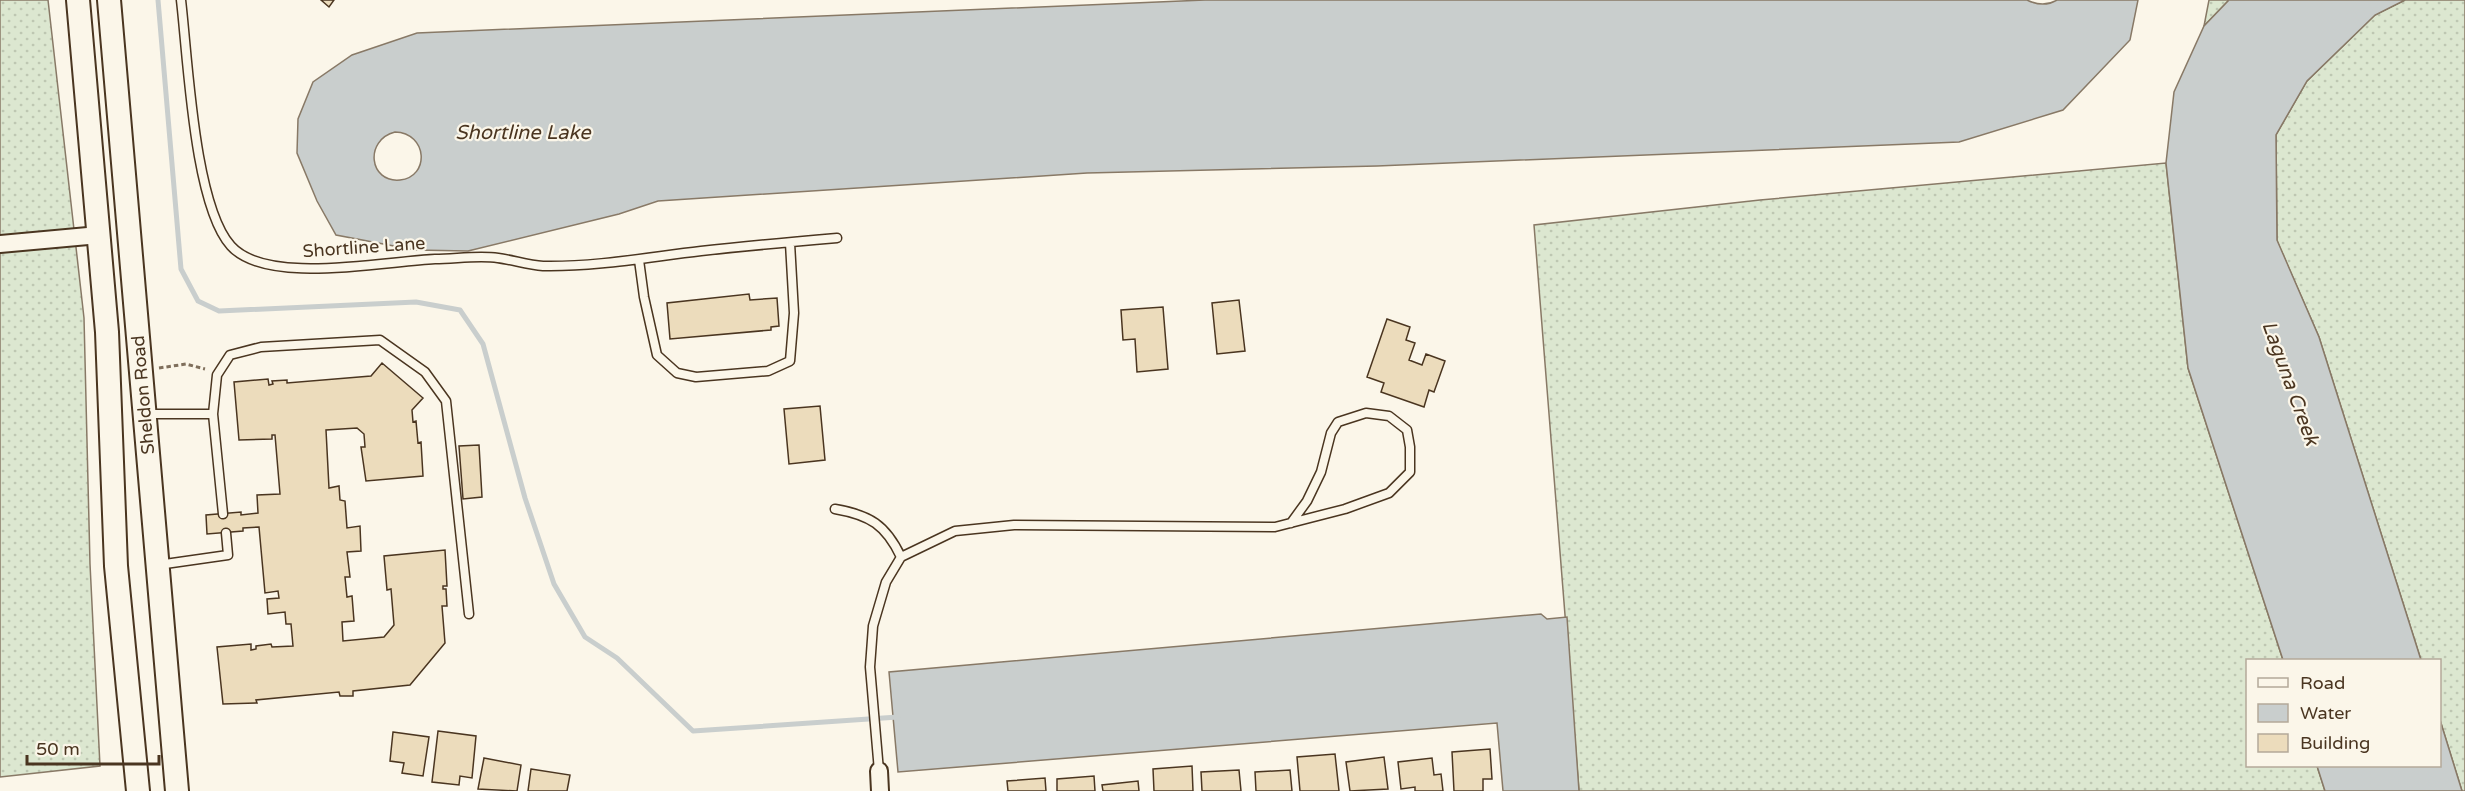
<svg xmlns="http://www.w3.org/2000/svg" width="2465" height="791" viewBox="0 0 2465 791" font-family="'Varela Round',sans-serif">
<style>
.grass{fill:url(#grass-dots);stroke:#887966;stroke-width:1.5}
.water{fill:#c9cecd;stroke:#887966;stroke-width:1.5;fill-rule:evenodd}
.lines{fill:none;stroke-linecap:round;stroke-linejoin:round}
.stream{stroke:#c9cecd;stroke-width:5}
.building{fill:#ecdcbc;stroke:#4a3520;stroke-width:1.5}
.service-casing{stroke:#4a3520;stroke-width:11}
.minor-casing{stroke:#4a3520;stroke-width:20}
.secondary-casing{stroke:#4a3520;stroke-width:26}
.path{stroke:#7f6f5c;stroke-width:3;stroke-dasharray:4.5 3;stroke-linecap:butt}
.service{stroke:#fbf6e9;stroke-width:8}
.minor{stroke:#fbf6e9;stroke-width:16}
.secondary{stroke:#fbf6e9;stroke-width:22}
.labels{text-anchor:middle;stroke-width:4.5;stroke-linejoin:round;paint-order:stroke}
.street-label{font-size:18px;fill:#4a3520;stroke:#fbf6e9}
.water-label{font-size:20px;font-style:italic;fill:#4a3520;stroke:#fbf6e9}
</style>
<defs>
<pattern id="grass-dots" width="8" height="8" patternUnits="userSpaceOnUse" patternTransform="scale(1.5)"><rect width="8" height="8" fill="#dce7d0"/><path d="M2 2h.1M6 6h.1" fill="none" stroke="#bec7b2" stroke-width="1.8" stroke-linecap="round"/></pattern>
</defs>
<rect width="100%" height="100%" fill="#fbf6e9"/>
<path class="grass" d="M 0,0 L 48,0 L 84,318 L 90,564 L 100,766 L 0,777 Z
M 2209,0 L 2229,0 L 2204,26 Z
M 2405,0 L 2465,0 L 2465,791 L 2462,791 L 2440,720 L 2440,660 L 2421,660 L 2319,337 L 2277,241 L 2276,135 L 2307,81 L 2375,15 Z
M 2166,163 L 2188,368 L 2283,660 L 2248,660 L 2248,766 L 2317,766 L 2325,791 L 1579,791 L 1534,225 L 1760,200 Z"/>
<path class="water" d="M 1205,0 L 2027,0 C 2037,5 2047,6 2057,0 L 2138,0 L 2130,40 L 2063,110 L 1959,142 L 1377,166 L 1087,173 L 658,201 L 619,214 L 468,251 L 415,250 L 336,235 L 317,201 L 297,153 L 298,119 L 313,82 L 352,55 L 417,33 ZM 395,132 C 428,133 430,177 400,180 C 369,183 364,140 395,132 Z
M 2229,0 L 2405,0 L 2375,15 L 2307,81 L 2276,135 L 2277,240 L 2319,337 L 2421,660 L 2283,660 L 2188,368 L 2166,163 L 2174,92 L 2204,26 Z
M 1541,614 L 1547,619 L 1567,617 L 1579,791 L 1503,791 L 1497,723 L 898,772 L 889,672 Z
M 2440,720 L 2462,791 L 2325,791 L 2317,766 L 2440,766 Z"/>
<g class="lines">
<path class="stream" d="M 158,0 L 181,269 L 198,301 L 219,311 L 416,302 L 460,310 L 483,344 L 525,498 L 554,584 L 585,637 L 617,658 L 693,731 L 898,717"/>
</g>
<path class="building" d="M 321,0 L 334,0 L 329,7 Z
M 749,294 L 750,300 L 777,298 L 779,326 L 771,327 L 771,330 L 670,339 L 667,303 Z
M 1239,300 L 1245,351 L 1217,354 L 1212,303 Z
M 1163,307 L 1168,369 L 1137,372 L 1135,339 L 1123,340 L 1121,310 Z
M 1387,319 L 1410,327 L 1406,340 L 1415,343 L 1409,360 L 1422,365 L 1426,354 L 1445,361 L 1434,392 L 1429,390 L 1424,407 L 1381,392 L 1384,383 L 1367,377 Z
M 382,363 L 423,398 L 412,410 L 413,422 L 416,421 L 418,443 L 421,442 L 423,476 L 366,481 L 361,447 L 365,447 L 364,434 L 357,428 L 326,430 L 329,488 L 339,486 L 340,500 L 345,501 L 347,528 L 360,526 L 361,551 L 347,552 L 350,577 L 345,577 L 347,597 L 352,596 L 354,621 L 342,622 L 343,641 L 384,637 L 394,625 L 391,589 L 387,590 L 384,556 L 445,550 L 447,586 L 443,586 L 443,589 L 446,589 L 447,606 L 442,606 L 445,643 L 410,685 L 353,691 L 353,696 L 340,696 L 339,692 L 256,700 L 257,703 L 223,704 L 217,647 L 251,644 L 251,650 L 256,649 L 256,646 L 271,644 L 272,647 L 293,646 L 291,624 L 286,624 L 285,612 L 268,614 L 267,599 L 279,598 L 278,591 L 265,593 L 259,527 L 243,528 L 243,531 L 207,534 L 206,515 L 241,512 L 241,515 L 258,513 L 257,495 L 280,494 L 275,435 L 272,435 L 272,439 L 239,440 L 234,382 L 268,379 L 269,385 L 273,384 L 272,381 L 287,380 L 287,383 L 371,376 Z
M 820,406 L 825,460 L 789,464 L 784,409 Z
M 479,445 L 482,497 L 463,499 L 459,446 Z
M 438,731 L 476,736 L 472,778 L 460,776 L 459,785 L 432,782 Z
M 393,732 L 429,737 L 423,776 L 402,773 L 404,763 L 390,761 Z
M 1490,749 L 1492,779 L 1483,779 L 1483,791 L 1454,791 L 1452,752 Z
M 1335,754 L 1339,791 L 1300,791 L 1297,757 Z
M 1384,757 L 1388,789 L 1350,791 L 1346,762 Z
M 484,758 L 521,765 L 517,791 L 478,789 Z
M 1432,758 L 1434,775 L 1441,774 L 1443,791 L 1415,791 L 1415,787 L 1401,789 L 1398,762 Z
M 1192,766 L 1193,791 L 1154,791 L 1153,769 Z
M 531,769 L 570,775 L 567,791 L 528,791 Z
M 1239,770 L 1241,791 L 1202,791 L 1201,772 Z
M 1290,770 L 1292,791 L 1256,791 L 1255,772 Z
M 1094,776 L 1095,791 L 1057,791 L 1057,779 Z
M 1045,778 L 1046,791 L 1008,791 L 1007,781 Z
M 1138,781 L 1139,791 L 1103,791 L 1102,785 Z"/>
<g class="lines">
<g class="service-casing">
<path id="service" d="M 181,0 C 188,59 194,205 231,246 C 267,286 385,261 435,259 C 455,259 478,255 498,258 C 513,260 528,265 543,266 C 596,267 649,257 701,251 C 746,246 791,242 837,238
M 639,260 L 644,297 L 657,355 L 677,373 L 696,377 L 768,371 L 790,361 L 794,313 L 790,243
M 145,414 L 213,414
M 835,509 C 870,515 886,525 901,557
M 223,514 L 213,414 L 217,375 L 230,355 L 261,347 L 380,340 L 425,372 L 446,401 L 469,614
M 158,565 L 228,555 L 226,533
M 879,771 L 870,667 L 873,626 L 886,582 L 901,557 L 955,531 L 1014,525 L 1275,527 L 1345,509 L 1389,493 L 1410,472 L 1410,447 L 1407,430 L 1389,416 L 1366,413 L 1338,422 L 1331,433 L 1321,472 L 1307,501 L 1291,523"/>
</g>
<g class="minor-casing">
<path id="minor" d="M 0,244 L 99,235
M 879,771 L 880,791"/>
</g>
<g class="secondary-casing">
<path id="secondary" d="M 78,0 L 107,332 L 116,566 L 138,791
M 109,0 L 177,791"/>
</g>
<path class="path" d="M 159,368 L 186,364 L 205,369"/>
<use href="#service" class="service"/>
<use href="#minor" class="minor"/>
<use href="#secondary" class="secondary"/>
</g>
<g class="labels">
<g class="street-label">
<text transform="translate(364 247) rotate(-4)" y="6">Shortline Lane</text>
<text transform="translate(143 395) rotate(-95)" y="6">Sheldon Road</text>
</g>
<g class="water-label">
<text x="523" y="139">Shortline Lake</text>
<text transform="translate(2291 383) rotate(70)" y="7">Laguna Creek</text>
</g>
</g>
<rect x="2246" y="659" width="195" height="108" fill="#fbf6e9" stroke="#b4a999" stroke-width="1.5"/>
<rect x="2258" y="678" width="30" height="9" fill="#fbf6e9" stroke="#b4a999" stroke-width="1.5"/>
<text x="2300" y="689" font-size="18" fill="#4a3520">Road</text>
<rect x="2258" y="704" width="30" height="18" fill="#c9cecd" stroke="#b4a999" stroke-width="1.5"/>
<text x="2300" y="719" font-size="18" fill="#4a3520">Water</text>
<rect x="2258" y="734" width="30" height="18" fill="#ecdcbc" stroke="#b4a999" stroke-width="1.5"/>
<text x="2300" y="749" font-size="18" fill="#4a3520">Building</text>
<path d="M27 755v9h132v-9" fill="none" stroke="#4a3520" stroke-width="3"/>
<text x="36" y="755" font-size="18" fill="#4a3520" stroke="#fbf6e9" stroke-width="4.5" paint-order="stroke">50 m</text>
</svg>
